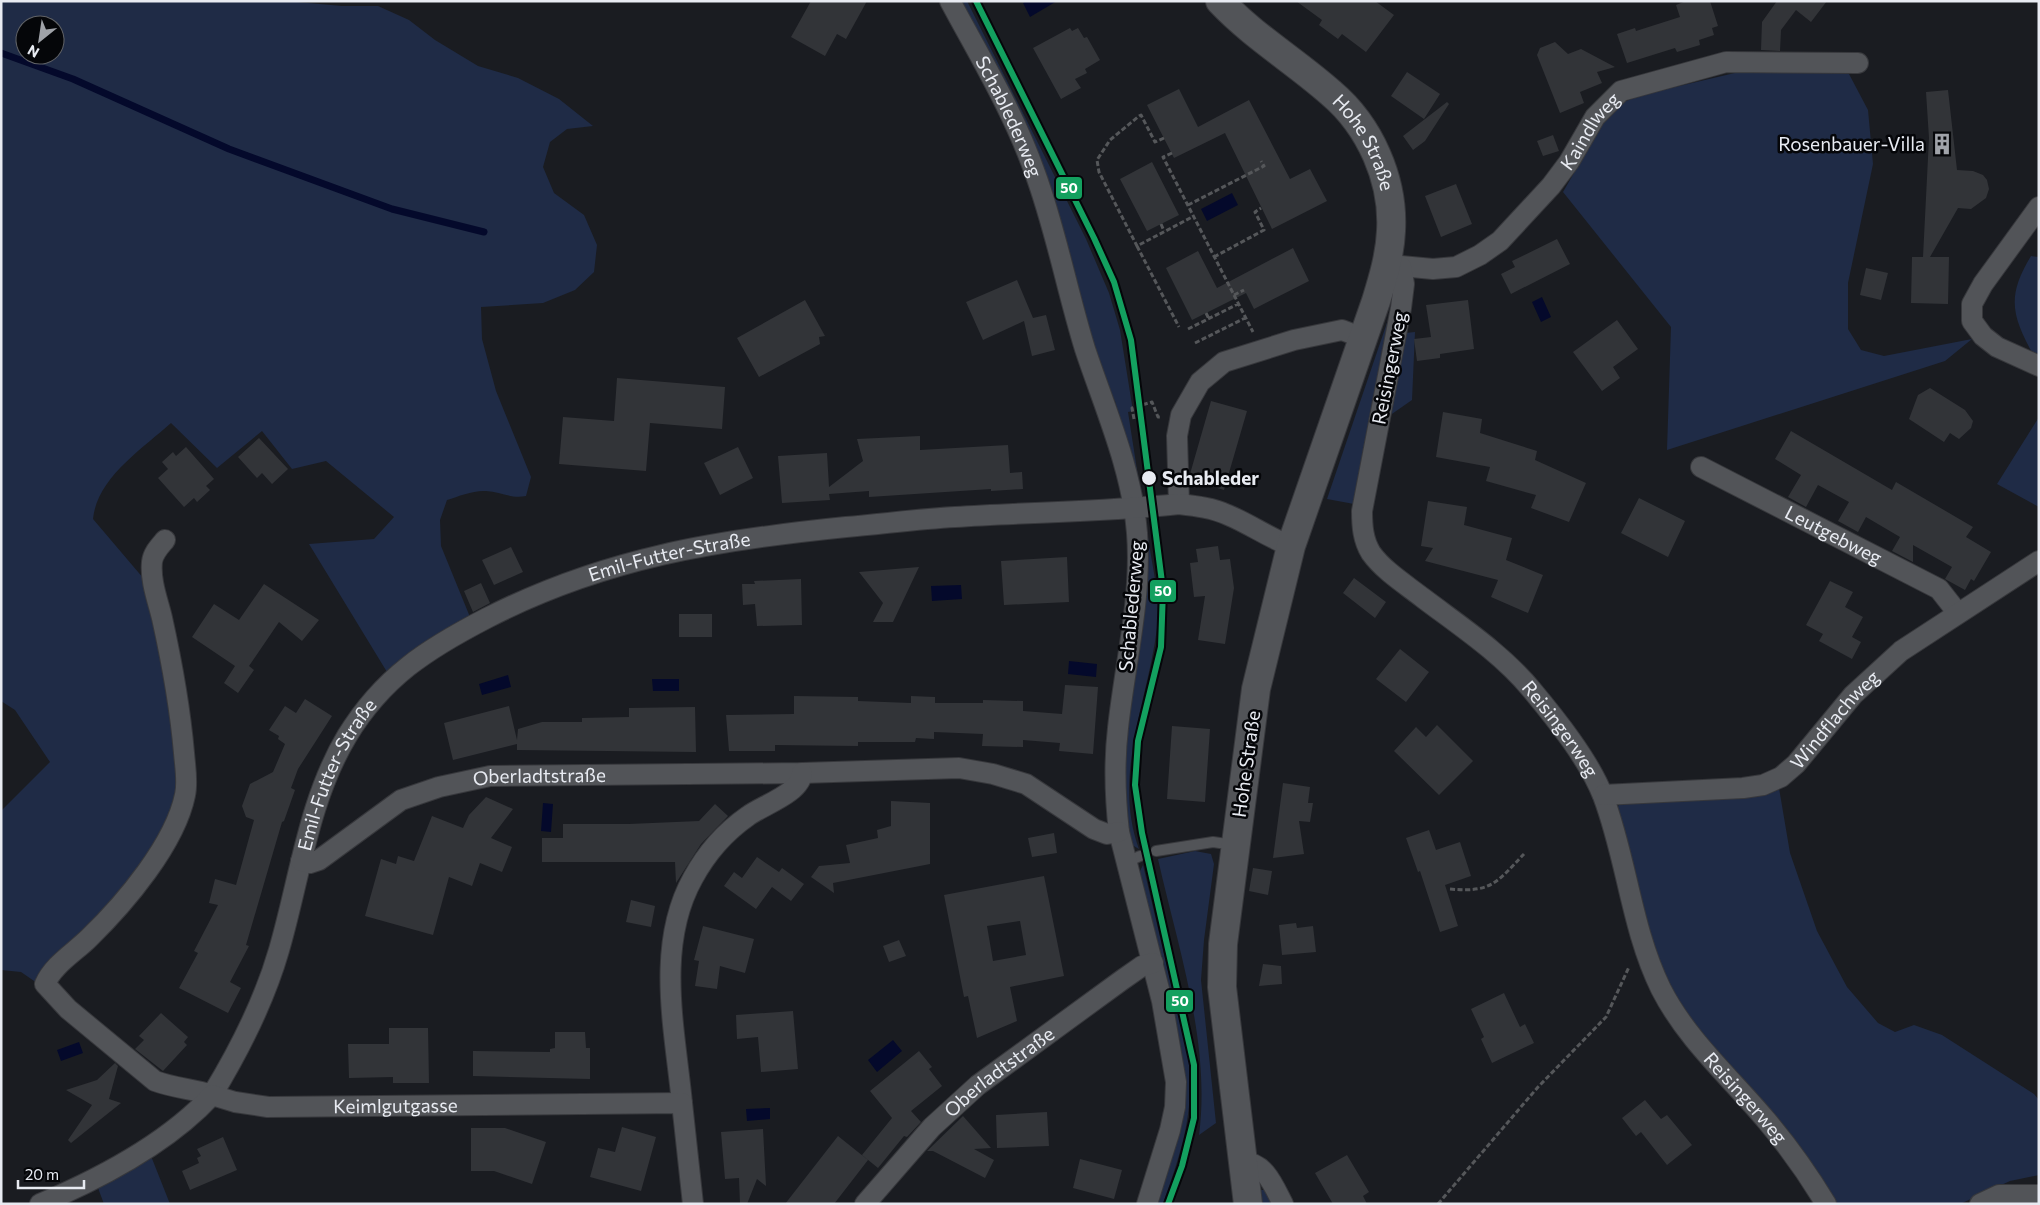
<svg xmlns="http://www.w3.org/2000/svg" width="2040" height="1205" viewBox="0 0 2040 1205" font-family="Commissioner,sans-serif">
<style>
.green{fill:#1f2b46;fill-rule:evenodd}
.water{fill:#04092b}
.lines{fill:none;stroke-linecap:round;stroke-linejoin:round}
.stream{stroke:#04092b;stroke-width:7}
.building{fill:#323438;fill-rule:evenodd}
.service-casing{stroke:#37383c;stroke-width:12}
.minor-casing{stroke:#37383c;stroke-width:22}
.secondary-casing{stroke:#37383c;stroke-width:30}
.path{stroke:#55575a;stroke-width:3;stroke-dasharray:5 2.5;stroke-linecap:butt}
.service{stroke:#525458;stroke-width:10}
.minor{stroke:#525458;stroke-width:20}
.secondary{stroke:#525458;stroke-width:28}
.tram-1-casing{stroke:#050609;stroke-width:10}
.tram-1{stroke:#13a05f;stroke-width:6}
.stop-dot{fill:#e8ebf2;stroke:#050609;stroke-width:2}
.labels{text-anchor:middle;stroke-width:5;stroke-linejoin:round;paint-order:stroke}
.street-label{font-size:19px;fill:#e8ebf2;stroke:#050609}
.poi-label{font-size:19px;fill:#e8ebf2;stroke:#050609;text-anchor:end}
.stop-label{font-size:19px;font-weight:bold;fill:#e8ebf2;stroke:#050609;text-anchor:start}
.line-badge{stroke:#050609;stroke-width:2}
.badge-label{font-size:14px;text-anchor:middle;font-weight:bold;fill:#fff}
</style>
<rect width="100%" height="100%" fill="#1a1c21"/>
<path class="green" d="M 1,1 L 286,1 L 342,6 L 378,6 L 409,20 L 435,40 L 478,66 L 518,78 L 559,99 L 593,126 L 567,129 L 550,142 L 543,167 L 554,193 L 584,215 L 597,245 L 594,272 L 575,290 L 543,303 L 481,307 L 482,339 L 496,391 L 531,477 L 526,496 C 511,499 501,492 486,491 C 474,490 459,496 447,500 L 440,520 L 441,546 L 470,617 L 387,672 L 309,544 L 374,539 L 394,517 L 326,461 L 292,469 L 262,431 L 217,468 L 171,423 C 142,449 97,478 93,519 L 144,579 L 167,671 L 181,785 L 153,855 L 37,983 L 21,972 L 1,970 L 1,811 L 50,762 L 15,710 L 1,701 ZM 25,25 L 55,25 L 55,55 L 25,55 Z
M 957,1 L 967,1 L 1086,239 L 1109,293 L 1120,330 L 1133,411 L 1128,412 L 1140,489 L 1115,401 L 1107,386 L 1069,263 Z
M 1833,69 L 1849,74 L 1868,110 L 1873,164 L 1848,283 L 1848,329 L 1861,350 L 1884,356 L 1972,339 L 1945,361 L 1667,450 L 1671,327 L 1563,192 L 1600,128 L 1611,113 L 1624,102 L 1641,95 L 1739,72 Z
M 2031,256 L 2039,257 L 2039,358 L 2034,356 C 2012,316 2006,297 2031,256 Z
M 1391,311 L 1354,504 L 1327,499 Z
M 1415,332 L 1412,400 L 1389,416 L 1405,333 Z
M 2039,417 L 2039,507 L 1997,484 Z
M 1148,537 C 1152,567 1161,597 1157,628 C 1148,701 1112,775 1139,849 L 1132,845 C 1118,777 1128,719 1137,651 C 1142,613 1145,575 1148,537 Z
M 1779,788 L 1790,853 L 1817,931 L 1847,987 L 1878,1023 L 1895,1032 L 1914,1025 L 1942,1035 L 2034,1094 L 2039,1100 L 2039,1175 L 2010,1181 L 1960,1204 L 1835,1204 L 1703,1042 L 1660,972 L 1616,812 L 1619,804 Z
M 1195,851 L 1211,854 L 1214,864 L 1204,940 L 1201,980 L 1216,1123 L 1199,1135 C 1211,1044 1178,948 1158,859 Z
M 1143,865 L 1189,1060 C 1194,1116 1181,1152 1163,1204 L 1157,1204 L 1173,1020 L 1153,925 L 1139,873 Z
M 151,1156 L 170,1204 L 104,1204 L 98,1188 Z
M 1261,1190 L 1265,1190 L 1275,1204 L 1259,1204 L 1259,1192 Z"/>
<path class="water" d="M 1026,1 L 1057,1 L 1030,17 L 1023,3 Z
M 1232,193 L 1238,205 L 1207,221 L 1201,209 Z
M 1542,297 L 1551,317 L 1541,322 L 1532,302 Z
M 961,585 L 962,599 L 932,601 L 931,586 Z
M 1069,661 L 1097,664 L 1096,677 L 1068,674 Z
M 508,675 L 511,687 L 482,695 L 479,684 Z
M 652,679 L 679,679 L 679,691 L 653,691 Z
M 543,803 L 553,804 L 551,832 L 541,831 Z
M 893,1040 L 902,1051 L 877,1072 L 868,1060 Z
M 79,1042 L 83,1053 L 61,1061 L 57,1050 Z
M 770,1108 L 770,1119 L 747,1121 L 746,1109 Z"/>
<g class="lines">
<path class="stream" d="M 1,53 L 73,79 L 229,149 L 392,209 L 484,232"/>
</g>
<path class="building" d="M 811,1 L 867,1 L 846,39 L 837,34 L 825,56 L 791,37 Z
M 1296,1 L 1375,1 L 1394,15 L 1366,52 L 1342,34 L 1338,39 L 1319,25 L 1322,20 Z
M 1686,1 L 1710,1 L 1718,26 L 1712,28 L 1714,35 L 1699,40 L 1700,45 L 1677,52 L 1675,48 L 1627,63 L 1617,34 L 1635,28 L 1636,31 L 1680,17 L 1676,5 Z
M 1777,1 L 1827,1 L 1811,22 L 1796,10 L 1781,30 L 1780,51 L 1761,50 L 1762,22 Z
M 1070,28 L 1072,31 L 1078,28 L 1084,38 L 1087,37 L 1100,60 L 1085,69 L 1087,73 L 1075,79 L 1081,88 L 1061,99 L 1033,48 Z
M 1555,42 L 1568,54 L 1581,49 L 1615,67 L 1597,72 L 1602,83 L 1580,92 L 1584,103 L 1560,113 L 1537,55 L 1540,48 Z
M 1407,72 L 1440,94 L 1424,119 L 1391,96 Z
M 1179,89 L 1198,127 L 1249,100 L 1290,179 L 1310,169 L 1327,201 L 1272,229 L 1225,133 L 1174,158 L 1147,105 Z
M 1948,90 L 1957,170 L 1973,171 L 1983,175 L 1987,180 L 1989,189 L 1986,198 L 1971,209 L 1958,208 L 1930,257 L 1949,257 L 1948,304 L 1911,303 L 1912,257 L 1923,257 L 1929,138 L 1926,92 Z
M 1447,102 L 1449,104 L 1425,141 L 1413,150 L 1403,136 Z
M 1553,135 L 1559,151 L 1543,156 L 1537,141 Z
M 1152,162 L 1179,215 L 1147,231 L 1120,179 Z
M 1456,184 L 1472,224 L 1441,237 L 1425,196 Z
M 1557,239 L 1570,264 L 1511,294 L 1501,274 L 1515,267 L 1512,261 Z
M 1293,248 L 1309,281 L 1254,309 L 1246,293 L 1192,320 L 1166,268 L 1198,251 L 1217,288 Z
M 1866,268 L 1888,273 L 1881,300 L 1860,295 Z
M 1017,280 L 1033,318 L 1046,315 L 1055,350 L 1032,356 L 1024,321 L 983,340 L 966,302 Z
M 805,300 L 825,336 L 819,337 L 820,344 L 759,377 L 737,338 Z
M 1468,300 L 1474,349 L 1440,354 L 1440,358 L 1417,361 L 1414,339 L 1431,337 L 1426,305 Z
M 1617,320 L 1638,349 L 1613,367 L 1620,378 L 1602,391 L 1573,352 Z
M 617,378 L 725,387 L 722,429 L 650,423 L 646,471 L 559,464 L 563,417 L 614,421 Z
M 1930,388 L 1965,410 L 1973,421 L 1971,428 L 1959,439 L 1950,433 L 1944,442 L 1909,419 L 1918,395 Z
M 1211,401 L 1247,411 L 1224,490 L 1190,480 L 1190,474 Z
M 1443,412 L 1482,419 L 1480,433 L 1537,451 L 1535,460 L 1586,483 L 1569,522 L 1531,508 L 1536,495 L 1486,481 L 1490,467 L 1436,457 Z
M 1791,431 L 1892,490 L 1896,482 L 1973,527 L 1966,537 L 1991,552 L 1974,581 L 1971,579 L 1965,590 L 1945,579 L 1952,567 L 1913,545 L 1913,562 L 1892,551 L 1900,537 L 1866,517 L 1858,532 L 1838,521 L 1849,502 L 1818,485 L 1806,507 L 1788,497 L 1801,475 L 1775,459 Z
M 920,436 L 920,450 L 1008,445 L 1010,473 L 1022,472 L 1023,489 L 991,491 L 991,489 L 869,497 L 869,491 L 829,494 L 830,500 L 782,503 L 778,456 L 827,453 L 829,487 L 863,461 L 857,439 Z
M 259,438 L 288,469 L 272,484 L 262,473 L 257,478 L 238,457 Z
M 186,447 L 214,479 L 206,486 L 210,490 L 197,502 L 194,498 L 184,507 L 158,478 L 168,469 L 162,462 L 173,452 L 176,456 Z
M 738,447 L 753,478 L 720,495 L 704,463 Z
M 1639,498 L 1685,521 L 1668,557 L 1621,533 Z
M 1428,501 L 1467,507 L 1464,525 L 1512,538 L 1506,560 L 1543,575 L 1528,613 L 1491,597 L 1498,580 L 1425,561 L 1433,548 L 1421,546 Z
M 1218,546 L 1220,560 L 1230,559 L 1234,588 L 1225,644 L 1198,640 L 1205,596 L 1194,597 L 1190,563 L 1198,562 L 1196,549 Z
M 511,547 L 523,572 L 494,585 L 482,560 Z
M 1067,557 L 1069,602 L 1004,605 L 1001,561 Z
M 919,567 L 893,622 L 873,622 L 883,603 L 859,572 Z
M 1354,578 L 1386,602 L 1375,618 L 1343,593 Z
M 801,579 L 802,625 L 757,626 L 755,604 L 743,605 L 742,584 L 755,584 L 754,581 Z
M 1830,581 L 1853,592 L 1845,607 L 1863,617 L 1852,637 L 1861,642 L 1852,659 L 1819,641 L 1823,634 L 1806,625 Z
M 481,583 L 490,603 L 473,612 L 464,591 Z
M 264,584 L 319,620 L 302,641 L 279,622 L 249,666 L 254,670 L 238,693 L 224,683 L 235,666 L 192,637 L 214,604 L 239,620 Z
M 679,614 L 712,614 L 712,637 L 679,637 Z
M 1400,649 L 1429,672 L 1406,702 L 1376,679 Z
M 1065,685 L 1098,687 L 1093,754 L 1059,751 L 1060,743 L 1023,740 L 1023,747 L 982,746 L 983,734 L 934,732 L 934,739 L 916,738 L 915,742 L 858,742 L 858,746 L 775,745 L 775,751 L 729,751 L 726,715 L 794,714 L 794,696 L 858,697 L 858,701 L 911,703 L 911,696 L 935,697 L 935,703 L 983,703 L 983,700 L 1023,701 L 1023,711 L 1062,714 Z
M 305,699 L 332,716 L 298,769 L 291,788 L 295,790 L 284,821 L 282,822 L 246,945 L 249,946 L 230,982 L 241,988 L 228,1013 L 179,988 L 198,953 L 194,951 L 218,905 L 209,903 L 215,879 L 236,885 L 254,820 L 246,817 L 242,806 L 250,784 L 273,772 L 285,744 L 278,739 L 279,736 L 269,730 L 285,706 L 296,713 Z
M 509,706 L 517,740 L 518,729 L 542,722 L 582,722 L 582,718 L 629,717 L 629,708 L 695,707 L 696,752 L 517,750 L 517,744 L 453,760 L 444,723 Z
M 1437,725 L 1473,761 L 1439,795 L 1394,751 L 1416,727 L 1426,737 Z
M 1172,726 L 1210,729 L 1205,802 L 1167,799 Z
M 1283,783 L 1310,787 L 1308,803 L 1313,803 L 1310,822 L 1299,821 L 1304,854 L 1273,858 Z
M 486,797 L 513,809 L 491,838 L 512,847 L 502,872 L 480,863 L 472,886 L 449,877 L 433,935 L 365,916 L 381,859 L 396,864 L 398,856 L 414,861 L 432,816 L 463,828 L 469,815 Z
M 891,801 L 930,803 L 930,864 L 833,883 L 834,893 L 811,877 L 819,866 L 850,863 L 846,845 L 878,838 L 877,830 L 891,826 Z
M 715,804 L 728,816 L 701,844 L 676,883 L 675,862 L 542,862 L 542,838 L 563,838 L 563,824 L 629,824 L 699,821 Z
M 1429,830 L 1436,850 L 1460,842 L 1471,876 L 1445,885 L 1458,926 L 1440,932 L 1420,871 L 1418,872 L 1406,838 Z
M 1054,833 L 1057,853 L 1032,857 L 1028,838 Z
M 757,857 L 779,872 L 782,868 L 804,884 L 791,901 L 772,887 L 756,909 L 724,886 L 734,872 L 742,878 Z
M 1253,868 L 1272,871 L 1268,895 L 1249,891 Z
M 1044,876 L 1064,976 L 1010,987 L 1017,1021 L 977,1038 L 968,996 L 964,997 L 944,895 ZM 1020,921 L 1026,955 L 993,961 L 987,926 Z
M 631,900 L 655,906 L 651,927 L 626,922 Z
M 1296,923 L 1297,928 L 1313,926 L 1316,952 L 1282,955 L 1279,925 Z
M 703,926 L 754,939 L 745,973 L 720,966 L 717,989 L 695,986 L 699,961 L 694,960 Z
M 899,940 L 906,956 L 889,962 L 883,946 Z
M 1263,964 L 1281,966 L 1282,984 L 1259,986 Z
M 1504,993 L 1520,1027 L 1525,1024 L 1534,1043 L 1492,1063 L 1481,1039 L 1484,1037 L 1471,1009 Z
M 793,1011 L 798,1069 L 761,1072 L 758,1037 L 737,1039 L 736,1015 Z
M 161,1013 L 188,1037 L 184,1042 L 187,1045 L 163,1071 L 135,1049 L 144,1040 L 139,1036 Z
M 389,1028 L 428,1028 L 429,1083 L 393,1083 L 393,1077 L 349,1078 L 348,1044 L 389,1044 Z
M 555,1032 L 585,1032 L 586,1048 L 590,1048 L 590,1079 L 473,1076 L 473,1051 L 550,1052 L 550,1049 L 555,1048 Z
M 919,1051 L 932,1067 L 929,1069 L 942,1086 L 911,1111 L 921,1122 L 907,1137 L 904,1136 L 878,1168 L 862,1155 L 892,1118 L 870,1091 Z
M 115,1063 L 118,1066 L 109,1099 L 121,1103 L 71,1143 L 68,1140 L 92,1105 L 66,1090 L 97,1080 Z
M 1645,1100 L 1661,1119 L 1667,1115 L 1692,1145 L 1667,1165 L 1641,1132 L 1636,1136 L 1622,1118 Z
M 1047,1112 L 1049,1146 L 997,1148 L 996,1115 Z
M 963,1116 L 991,1148 L 974,1149 L 994,1160 L 985,1178 L 933,1151 L 927,1151 Z
M 622,1127 L 656,1137 L 641,1191 L 590,1177 L 598,1148 L 615,1152 Z
M 471,1128 L 505,1128 L 546,1142 L 532,1184 L 494,1171 L 471,1171 Z
M 763,1129 L 766,1186 L 757,1179 L 747,1204 L 740,1204 L 739,1178 L 725,1179 L 721,1132 Z
M 838,1136 L 868,1160 L 834,1204 L 785,1204 Z
M 223,1137 L 237,1170 L 190,1190 L 182,1171 L 199,1163 L 197,1158 L 201,1156 L 197,1149 Z
M 1347,1155 L 1369,1192 L 1363,1196 L 1367,1204 L 1333,1204 L 1315,1173 Z
M 1080,1159 L 1122,1170 L 1114,1199 L 1073,1188 Z"/>
<g class="lines">
<g class="service-casing">
<path id="service" d="M 1156,851 L 1213,842 L 1234,845
M 1127,862 L 1140,856"/>
</g>
<g class="minor-casing">
<g id="minor">
<path id="s1" d="M 950,1 C 980,57 1014,113 1035,173 C 1056,230 1067,291 1085,349 C 1105,409 1132,469 1137,533 C 1142,598 1125,663 1118,728 C 1114,762 1115,797 1119,832 L 1162,1001 L 1176,1082 L 1175,1107 L 1170,1130 L 1147,1204"/>
<path d="M 2039,207 L 1983,284 L 1972,304 L 1972,321 L 1983,336 L 1997,347 L 2039,366"/>
<path id="s2" d="M 1390,265 L 1433,269 L 1456,267 L 1480,255 L 1500,241 L 1551,186 L 1569,162 L 1595,117 L 1621,91 L 1726,62 L 1858,63"/>
<path id="s3" d="M 1401,267 L 1404,284 L 1401,308 L 1362,511 C 1362,526 1363,540 1371,553 C 1384,571 1405,584 1423,598 C 1460,626 1501,653 1531,689 C 1556,719 1589,760 1603,796 C 1627,859 1631,928 1661,989 C 1687,1040 1730,1077 1766,1120 C 1788,1146 1808,1174 1826,1204"/>
<path id="s4" d="M 1701,467 L 1939,589 L 1957,612"/>
<path d="M 1179,504 L 1177,436 L 1181,415 L 1200,382 L 1224,362 L 1294,340 L 1342,330 L 1363,338"/>
<path id="s5" d="M 165,540 C 159,547 153,553 152,562 C 150,581 158,601 162,618 C 172,663 180,707 184,753 C 185,766 188,782 185,795 C 175,844 125,903 89,938 C 75,952 53,965 45,984 L 68,1009 L 155,1081 C 174,1088 193,1089 212,1095 C 240,1049 264,1002 279,950 C 300,878 308,801 347,736 C 383,677 427,649 487,618 C 604,558 717,540 846,527 C 882,524 918,519 955,517 C 1029,512 1105,512 1179,504 C 1196,506 1213,508 1228,515 C 1250,524 1269,538 1291,546"/>
<path id="s6" d="M 1603,795 L 1743,788 L 1763,785 L 1781,777 L 1796,764 L 1853,695 L 1901,651 L 2039,561"/>
<path id="s7" d="M 301,861 L 310,863 L 319,860 L 401,800 L 439,787 L 490,776 L 802,773 L 959,768 L 993,774 L 1026,784 L 1094,829 L 1107,834 L 1119,832"/>
<path d="M 682,1103 C 675,1030 655,946 693,878 C 706,854 725,832 748,816 C 763,805 801,793 802,773"/>
<path d="M 1243,1162 C 1265,1162 1274,1187 1283,1204"/>
<path id="s8" d="M 40,1204 C 99,1179 169,1142 212,1095 L 235,1102 L 268,1107 L 682,1103 L 693,1204"/>
<path id="s9" d="M 865,1204 L 932,1127 L 978,1085 L 1122,980 L 1142,966 L 1153,963"/>
<path d="M 1980,1204 L 1999,1195 L 2039,1195"/>
</g>
</g>
<g class="secondary-casing">
<g id="secondary">
<path id="s10" d="M 1220,1 C 1254,37 1295,61 1331,93 C 1370,126 1394,180 1391,231 C 1390,255 1383,278 1376,301 L 1291,546 L 1256,689 L 1223,944 L 1222,987 L 1248,1204"/>
</g>
</g>
<path class="path" d="M 1164,138 L 1155,142 L 1141,115 L 1139,116 L 1110,140 L 1097,160 L 1099,172 L 1137,246 L 1194,216
M 1172,153 L 1163,157 L 1253,332
M 1188,205 L 1264,166 L 1261,161
M 1161,224 L 1164,231
M 1137,246 L 1179,327
M 1214,257 L 1264,230 L 1255,212 L 1261,208
M 1234,295 L 1244,290
M 1206,313 L 1209,319
M 1188,329 L 1238,304
M 1195,343 L 1245,318
M 1134,419 L 1132,408 L 1152,402 L 1158,417 L 1160,417
M 1450,889 C 1492,893 1497,882 1524,854
M 1438,1204 L 1538,1087 L 1606,1017 L 1629,967"/>
<use href="#service" class="service"/>
<use href="#minor" class="minor"/>
<use href="#secondary" class="secondary"/>
<g class="tram-1-casing">
<path id="tram-1" d="M 976,1 L 1094,238 L 1114,282 L 1131,340 L 1163,590 L 1161,647 L 1138,741 L 1135,785 L 1142,833 L 1194,1065 L 1194,1118 L 1182,1166 L 1168,1204"/>
</g>
<use href="#tram-1" class="tram-1"/>
</g>
<defs>
<g id="building-bare" transform="scale(1.725)"><path d="M-4-6H4V6H1V3H-1V6H-4ZM-2.5-4.3h1.7v1.8h-1.7ZM.8-4.3h1.7v1.8H.8ZM-2.5-1h1.7V.8h-1.7ZM.8-1h1.7V.8H.8Z" fill="#a0a3a9" stroke="#050609" stroke-width="2.5" paint-order="stroke"/></g>
</defs>
<g fill-rule="evenodd">
<use href="#building-bare" x="1942" y="144"/>
</g>
<circle class="stop-dot" cx="1149" cy="478" r="8"/>
<g class="labels">
<g class="street-label">
<text dy="7" stroke="none"><textPath href="#s1" startOffset="130">Schablederweg</textPath></text>
<text dy="7" stroke="none"><textPath href="#s2" startOffset="260">Kaindlweg</textPath></text>
<text dy="7" stroke="none"><textPath href="#s10" startOffset="205">Hohe Straße</textPath></text>
<text transform="translate(1389 368) rotate(-79)" y="7">Reisingerweg</text>
<text dy="7" stroke="none"><textPath href="#s4" startOffset="149">Leutgebweg</textPath></text>
<text dy="7" stroke="none"><textPath href="#s5" startOffset="1471">Emil-Futter-Straße</textPath></text>
<text transform="translate(1131 606) rotate(-85)" y="7">Schablederweg</text>
<text dy="7" stroke="none"><textPath href="#s6" startOffset="259">Windflachweg</textPath></text>
<text dy="7" stroke="none"><textPath href="#s3" startOffset="552">Reisingerweg</textPath></text>
<text transform="translate(1246 764) rotate(-82)" y="7">Hohe Straße</text>
<text dy="7" stroke="none"><textPath href="#s5" startOffset="1052">Emil-Futter-Straße</textPath></text>
<text dy="7" stroke="none"><textPath href="#s7" startOffset="262">Oberladtstraße</textPath></text>
<text dy="7" stroke="none"><textPath href="#s9" startOffset="189">Oberladtstraße</textPath></text>
<text dy="7" stroke="none"><textPath href="#s3" startOffset="972">Reisingerweg</textPath></text>
<text dy="7" stroke="none"><textPath href="#s8" startOffset="390">Keimlgutgasse</textPath></text>
</g>
<g class="poi-label">
<text x="1925" y="151">Rosenbauer-Villa</text>
</g>
<g class="stop-label">
<text x="1162" y="485">Schableder</text>
</g>
</g>
<g class="line-badge">
<rect x="1055" y="176" width="28" height="24" rx="5" fill="#13a05f"/>
<rect x="1149" y="579" width="28" height="24" rx="5" fill="#13a05f"/>
<rect x="1165" y="989" width="29" height="24" rx="5" fill="#13a05f"/>
</g>
<g class="badge-label">
<text x="1069" y="193">50</text>
<text x="1163" y="596">50</text>
<text x="1180" y="1006">50</text>
</g>
<rect width="2040" height="1205" fill="none" stroke="#e8ebf2" stroke-width="5"/>
<g transform="translate(40 40) rotate(210)"><circle r="24" fill="#050609" stroke="#606266"/>
<path d="M0-4L9 19L0 12L-9 19Z" fill="#a0a3a9"/>
<text y="-8" font-size="14" font-weight="bold" text-anchor="middle" fill="#e8ebf2">N</text>
</g>
<path d="M18 1180v8h66v-8" fill="none" stroke="#e8ebf2" stroke-width="2.5"/>
<text x="25" y="1180" font-size="15" fill="#e8ebf2" stroke="#050609" stroke-width="4" paint-order="stroke">20 m</text>
</svg>
